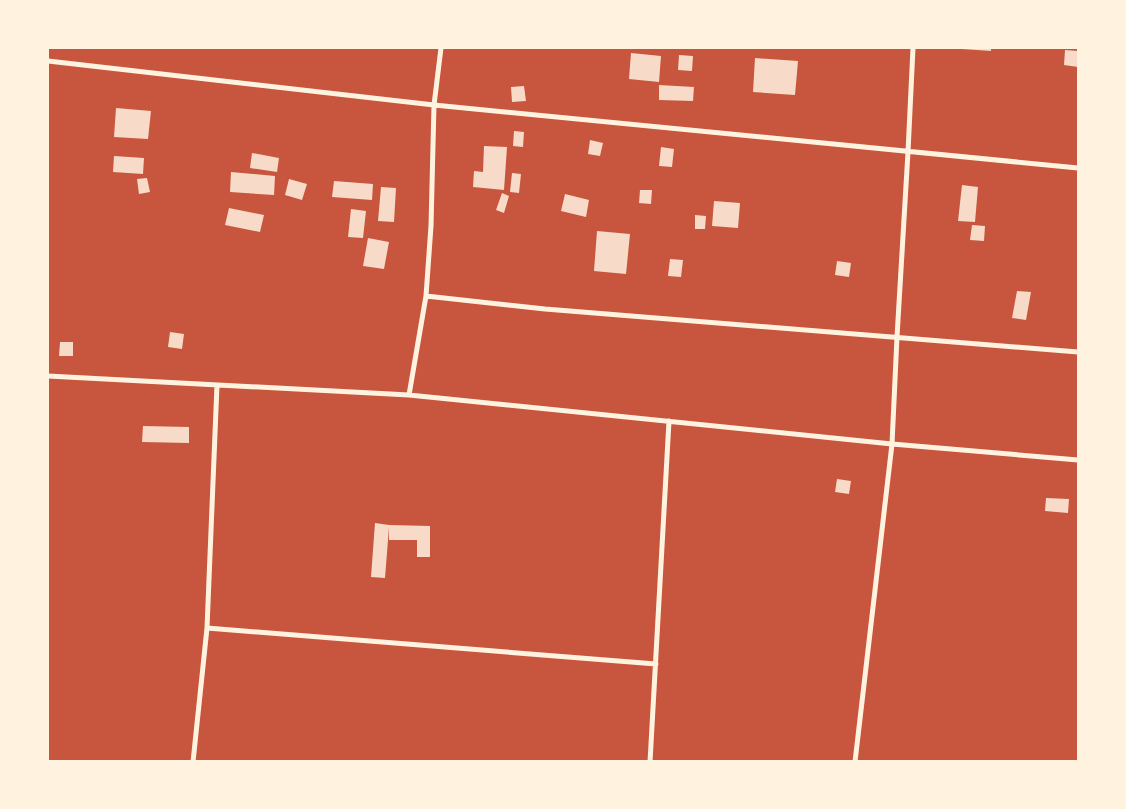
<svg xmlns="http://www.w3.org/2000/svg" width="1126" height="809" viewBox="0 0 1126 809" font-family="Helvetica,sans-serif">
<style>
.building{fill:#f7dbc8}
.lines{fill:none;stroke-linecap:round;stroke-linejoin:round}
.minor{stroke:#fff3e0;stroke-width:5}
</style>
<rect width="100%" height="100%" fill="#c8553d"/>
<path class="building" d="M 962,48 L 991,48 L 991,51 L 962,49 Z
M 1065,50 L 1078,51 L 1078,67 L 1064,65 Z
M 631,53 L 661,56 L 659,82 L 629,79 Z
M 679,55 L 693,56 L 692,71 L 678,70 Z
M 755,58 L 798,61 L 795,95 L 753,92 Z
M 659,85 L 694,87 L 693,101 L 659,100 Z
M 524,86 L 526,101 L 512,102 L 511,87 Z
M 116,108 L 151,111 L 148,139 L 114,137 Z
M 514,131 L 524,132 L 523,147 L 513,146 Z
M 590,140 L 603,143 L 600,156 L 588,154 Z
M 484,146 L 507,147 L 504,190 L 473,187 L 474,171 L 483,172 Z
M 661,147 L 674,149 L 672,167 L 659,166 Z
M 252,153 L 279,158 L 277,172 L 250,168 Z
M 114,156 L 144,158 L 143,174 L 113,172 Z
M 231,172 L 275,176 L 274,195 L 230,192 Z
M 512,173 L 521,174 L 519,193 L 510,192 Z
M 147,178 L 150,192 L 139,194 L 137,179 Z
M 289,179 L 307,184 L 302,200 L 285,195 Z
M 334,181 L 373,184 L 372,200 L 332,197 Z
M 962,185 L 978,187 L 975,222 L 958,221 Z
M 381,187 L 396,188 L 394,222 L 378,221 Z
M 640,190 L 652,190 L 651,204 L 639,203 Z
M 502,193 L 509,196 L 504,213 L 496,210 Z
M 565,194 L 589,200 L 586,217 L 561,211 Z
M 714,201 L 740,203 L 738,228 L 712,226 Z
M 229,208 L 264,215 L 260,232 L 225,225 Z
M 351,209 L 366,211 L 363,238 L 348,237 Z
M 695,215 L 706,216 L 705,229 L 695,229 Z
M 972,225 L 985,226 L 984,241 L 970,240 Z
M 597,231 L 630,234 L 626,274 L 594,271 Z
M 368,238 L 389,242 L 384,269 L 363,266 Z
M 670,259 L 683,260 L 681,277 L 668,276 Z
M 837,261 L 851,263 L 849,277 L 835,275 Z
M 1017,291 L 1031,292 L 1026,320 L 1012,318 Z
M 170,332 L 184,334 L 182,349 L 168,347 Z
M 60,342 L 73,342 L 73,356 L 59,356 Z
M 143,426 L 189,427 L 189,443 L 142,442 Z
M 837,479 L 851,481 L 849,494 L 835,492 Z
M 1046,498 L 1069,499 L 1068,513 L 1045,511 Z
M 375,523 L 389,525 L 430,526 L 430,557 L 417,557 L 417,540 L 389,540 L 389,527 L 385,578 L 371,577 Z"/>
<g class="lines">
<path class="minor" d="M 441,48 L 434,105 L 431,226 L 426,296 L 545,309 L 1078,352
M 48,61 L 434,105 L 1078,168
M 48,376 L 409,395 L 892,444 L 1078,460
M 409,395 L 426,296
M 207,628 L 656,664
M 193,762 L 207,628 L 217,385
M 650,762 L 669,421
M 855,762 L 892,444 L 897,337 L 908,152 L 913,48"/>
</g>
<rect width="1126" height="809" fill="none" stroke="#fff3e0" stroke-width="98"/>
</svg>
